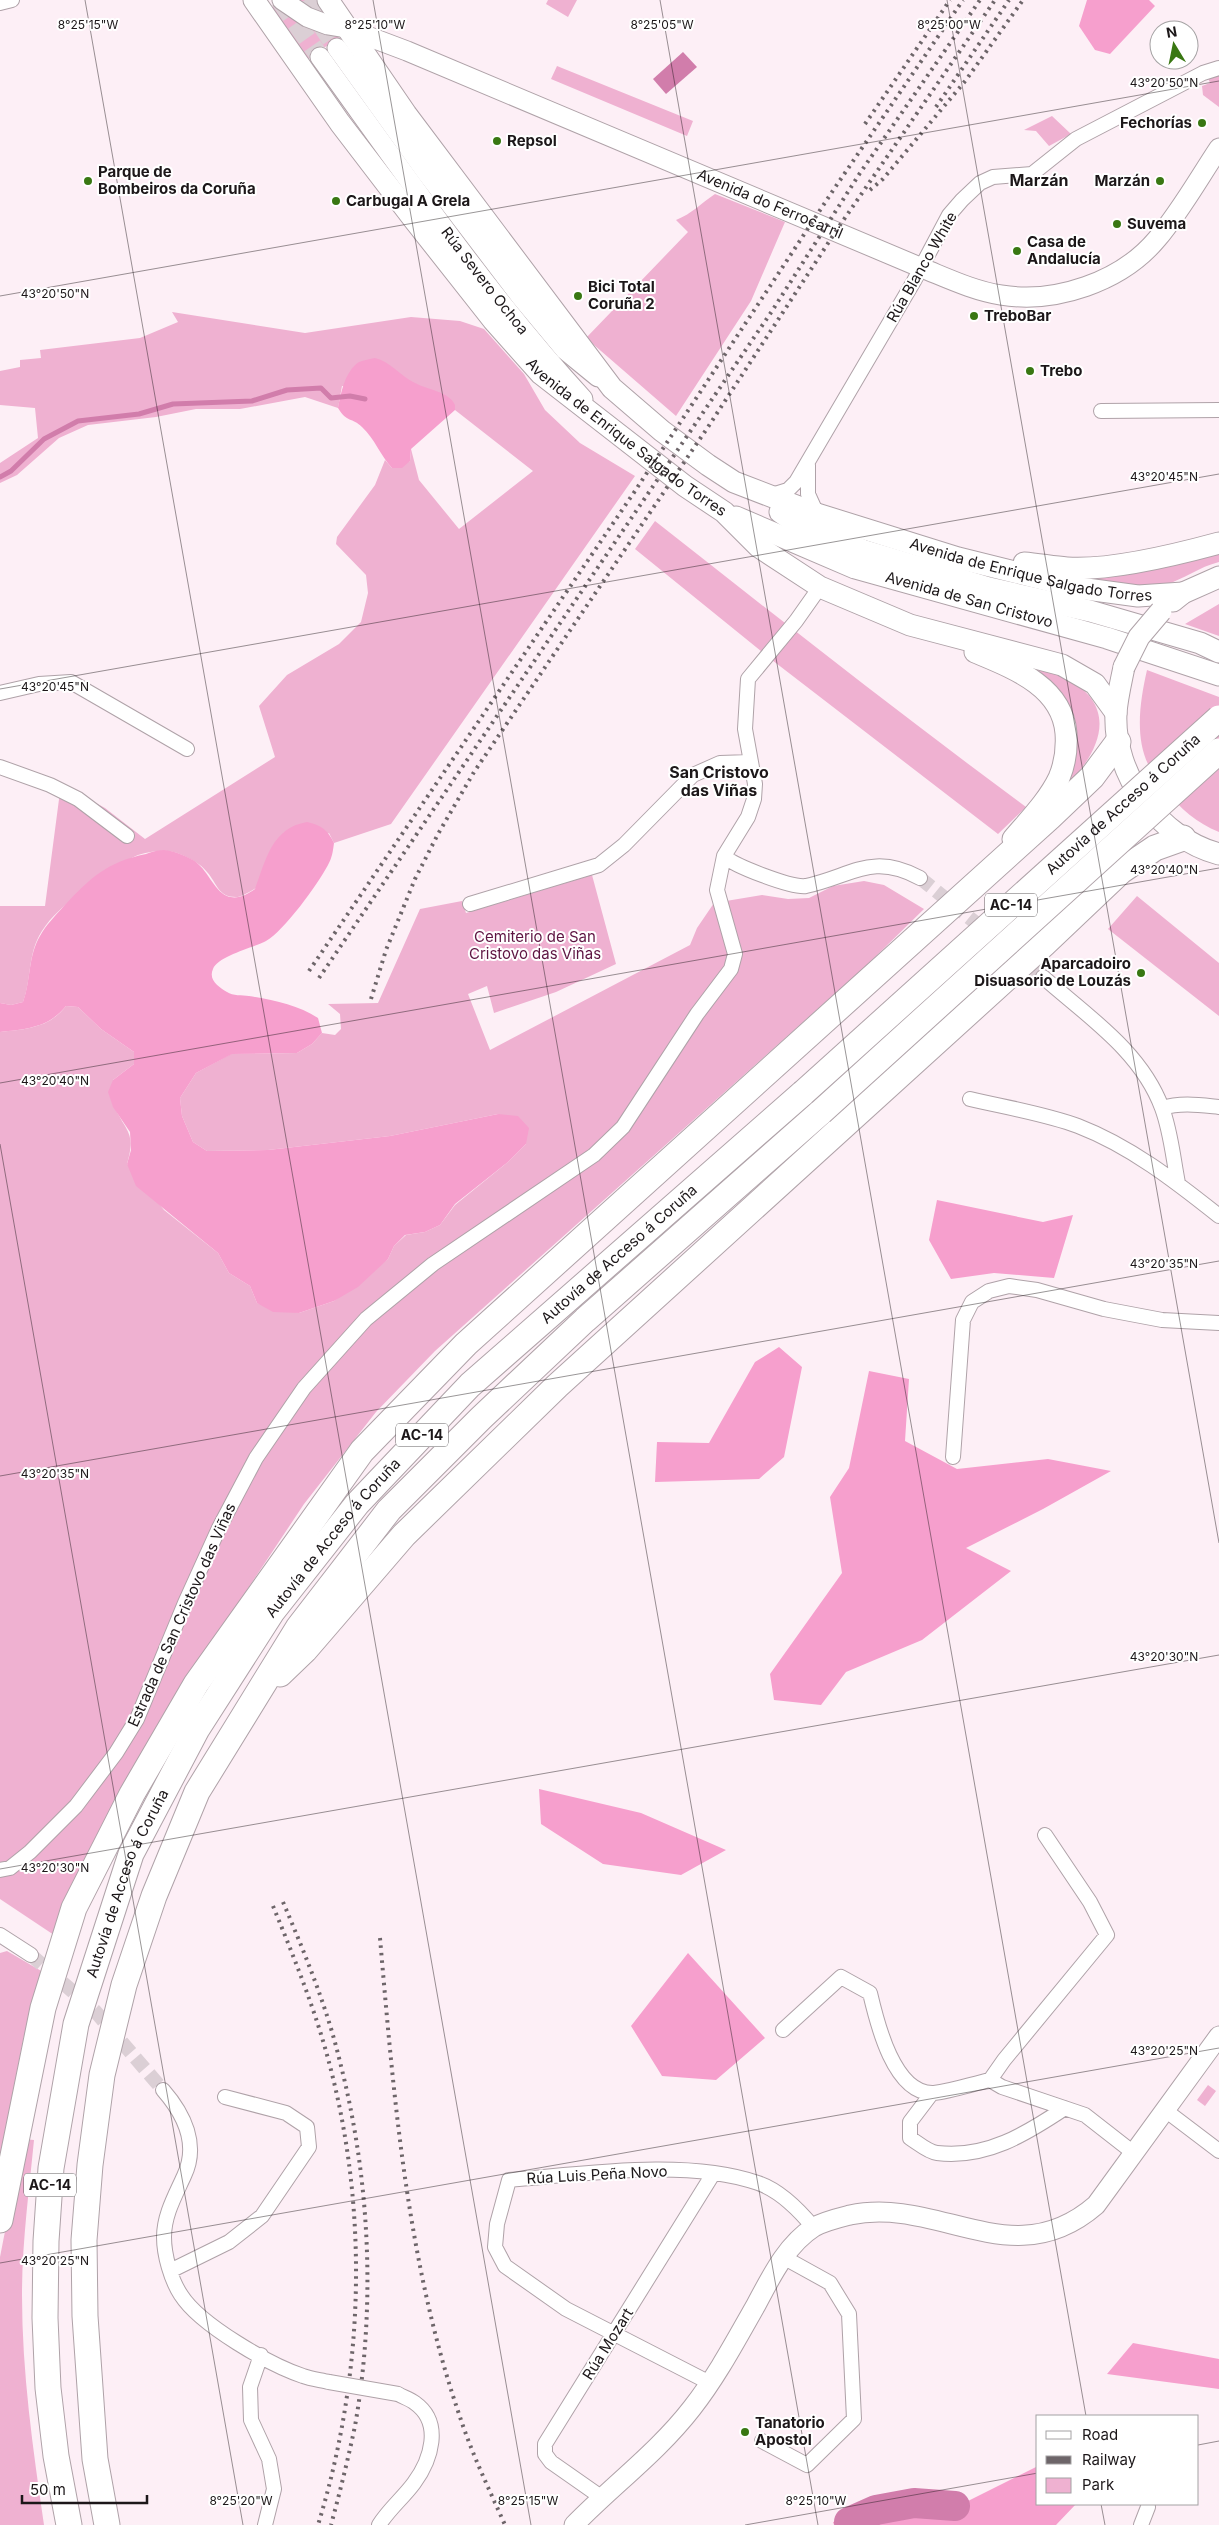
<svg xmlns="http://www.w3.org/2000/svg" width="1219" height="2525" viewBox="0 0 1219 2525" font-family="Inter,sans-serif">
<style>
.green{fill:#efb1d1}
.forest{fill:#f69fcd}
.water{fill:#d17dab}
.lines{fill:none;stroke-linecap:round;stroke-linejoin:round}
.stream{stroke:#d17dab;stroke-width:5}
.river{stroke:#d17dab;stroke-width:30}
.street-tunnel{stroke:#dbcfd5;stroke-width:14;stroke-dasharray:14 7;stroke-linecap:butt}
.secondary-tunnel{stroke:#dbcfd5;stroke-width:19;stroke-dasharray:19 9;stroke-linecap:butt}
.street-casing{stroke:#afa2a8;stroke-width:16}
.secondary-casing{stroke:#afa2a8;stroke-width:21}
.primary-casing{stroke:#afa2a8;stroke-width:23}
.highway-casing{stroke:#afa2a8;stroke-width:27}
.street{stroke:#fff;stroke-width:14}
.secondary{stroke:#fff;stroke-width:19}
.primary{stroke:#fff;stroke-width:21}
.highway{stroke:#fff;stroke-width:25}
.rail{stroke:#6d6569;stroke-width:4;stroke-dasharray:2.5 5;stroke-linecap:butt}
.street-bridge-casing{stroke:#afa2a8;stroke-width:16;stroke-linecap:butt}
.primary-bridge-casing{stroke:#afa2a8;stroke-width:23;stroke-linecap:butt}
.highway-bridge-casing{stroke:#afa2a8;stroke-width:27;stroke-linecap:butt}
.street-bridge{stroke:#fff;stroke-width:14}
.primary-bridge{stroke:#fff;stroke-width:21}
.highway-bridge{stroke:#fff;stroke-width:25}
.ticks{fill:none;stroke:#1c1719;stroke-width:1;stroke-opacity:0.45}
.poi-dot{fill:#397712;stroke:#fff;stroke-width:2}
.labels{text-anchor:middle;stroke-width:4;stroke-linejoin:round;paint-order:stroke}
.shield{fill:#fff;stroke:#605d5e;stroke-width:1}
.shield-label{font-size:14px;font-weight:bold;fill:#1c1719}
.poi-label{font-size:15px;font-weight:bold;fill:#1c1719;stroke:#fff;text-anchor:start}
.street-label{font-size:15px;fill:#1c1719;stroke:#fff}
.park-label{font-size:15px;fill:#5e1442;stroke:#fff}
.neighbourhood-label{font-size:16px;font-weight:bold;fill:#1c1719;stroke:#fff}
.ticks-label{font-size:12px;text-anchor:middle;fill:#1c1719;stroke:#fff;stroke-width:4;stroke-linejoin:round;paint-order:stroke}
</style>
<rect width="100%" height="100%" fill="#fdeff6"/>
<path class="green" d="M 294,0 L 315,0 L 326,15 Z
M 548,0 L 577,0 L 568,17 L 546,4 Z
M 274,5 L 300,22 L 341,36 L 308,59 L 272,8 Z
M 557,66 L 693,121 L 687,136 L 551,79 Z
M 1219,74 L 1219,107 L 1203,95 L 1202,86 L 1210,83 L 1208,78 Z
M 1052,116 L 1071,134 L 1049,146 L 1036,131 L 1024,130 Z
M 715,194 L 785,222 L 751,301 L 676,416 L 586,338 L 688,232 L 676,220 C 693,213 700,204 715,194 Z
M 172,312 L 305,333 L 411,317 L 460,321 L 484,329 L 524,374 L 545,410 L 580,443 L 635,476 L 391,824 L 334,843 L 329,833 C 314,845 251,897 236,897 C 218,897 217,883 207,872 C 201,864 191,859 182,855 C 167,848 153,851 138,855 C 129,858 120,867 113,872 C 86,890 55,907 39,936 C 28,957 31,981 23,1002 L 11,1005 L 0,1003 L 0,906 L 45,906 L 61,784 L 105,808 L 145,839 L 275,757 L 259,706 L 287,675 L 339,644 L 361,622 L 368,593 L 366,575 L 336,544 L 337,537 L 375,485 L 385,460 L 392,468 L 410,461 L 411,449 L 419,480 L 459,529 L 533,471 L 455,410 L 342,386 L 338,408 L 305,397 L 240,409 L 196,409 L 156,417 L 88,425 L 59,438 L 17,475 L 0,483 L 0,463 L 38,438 L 35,408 L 0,405 L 0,371 L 20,367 L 20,360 L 41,358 L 40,350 L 140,338 L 178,322 Z
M 655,521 C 777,617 900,714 1026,807 L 998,834 L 772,660 L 635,549 Z
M 1219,552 L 1219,562 C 1199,567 1184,579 1165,585 C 1143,593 1089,580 1065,577 Z
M 1219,604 L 1219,636 L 1185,624 Z
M 1026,665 C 1037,669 1051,671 1062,676 C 1124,706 1099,756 1060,792 L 1073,759 Z
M 1147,670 L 1219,697 L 1219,832 C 1197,823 1180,809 1166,790 C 1161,783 1154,776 1150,768 C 1134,739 1140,701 1147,670 Z
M 592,875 L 616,964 L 556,992 L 494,1013 L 487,986 L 468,994 L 490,1050 L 690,945 L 697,928 L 714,903 L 762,895 L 788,899 L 809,898 L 833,886 L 864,881 L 884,885 L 924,909 L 868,964 L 435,1351 L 376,1412 L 304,1504 L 229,1617 L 54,1935 L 0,1899 L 0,1032 C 27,1029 49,1028 66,1006 L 78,1007 L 101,1029 L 134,1052 L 134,1064 L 113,1080 C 113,1088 111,1101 115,1108 C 127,1133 136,1133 127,1164 L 164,1210 L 218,1253 L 229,1273 L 250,1286 L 257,1303 L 299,1313 L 334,1301 L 388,1259 L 394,1246 L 406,1235 L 425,1232 L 440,1225 L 455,1205 L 508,1162 L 526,1144 L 498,1114 L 390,1136 L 268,1150 L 207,1151 L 193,1142 L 182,1116 L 180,1098 L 196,1073 L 231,1054 L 297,1053 L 312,1044 L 322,1033 L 335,1035 L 341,1029 L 340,1014 L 328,1004 L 378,1003 L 420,909 L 462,901 L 466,913 Z
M 1137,896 L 1219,963 L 1219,1016 L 1108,929 Z
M 7,1951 L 43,1972 L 24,2036 L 0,2156 L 0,1953 Z
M 1208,2085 L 1216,2091 L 1205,2106 L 1197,2100 Z
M 23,2139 L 34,2140 C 29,2192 22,2243 22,2295 C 22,2373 33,2449 44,2525 L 0,2525 L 0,2257 Z"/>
<path class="forest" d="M 1087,0 L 1149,0 L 1155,6 L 1110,54 L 1095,50 L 1079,26 Z
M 375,358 C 390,361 400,376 415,383 C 426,389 450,392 455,405 L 455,410 L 411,449 L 410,461 L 402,468 L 392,468 C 380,455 375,439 362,427 C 352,417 347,423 338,408 C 341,393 345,371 359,362 C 364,360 370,359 375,358 Z
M 307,822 C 321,825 328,830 334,843 C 333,851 332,858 328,865 C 318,884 284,931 266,941 C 253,948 218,956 213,969 C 208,980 219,987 227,992 C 233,996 242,995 249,996 C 273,1000 298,1005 318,1018 L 322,1033 L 312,1044 L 297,1053 L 232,1054 L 196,1073 L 180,1098 L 182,1116 L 193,1142 L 207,1151 L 268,1150 L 390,1136 L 498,1114 L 518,1116 L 529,1128 L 526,1144 L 508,1162 L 455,1204 L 440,1225 L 425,1232 L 405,1235 L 394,1246 L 388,1259 L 358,1287 L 334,1301 L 299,1313 L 273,1312 L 257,1303 L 250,1286 L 229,1273 L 218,1253 L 136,1186 L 127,1164 L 131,1150 L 130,1132 L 113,1107 L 108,1092 L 113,1080 L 134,1064 L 134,1052 L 101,1029 L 78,1007 L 66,1006 C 48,1028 27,1029 0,1032 L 0,1003 L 11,1005 L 23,1002 C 31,980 28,956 40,936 C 46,925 55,916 64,906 C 90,878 107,862 146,854 C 151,852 158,850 164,850 C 174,851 184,855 193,860 C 208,869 213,890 227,896 C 237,900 246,895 255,889 C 266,859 272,828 307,822 Z
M 937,1200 L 1043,1222 L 1073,1215 L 1054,1278 L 994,1273 L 951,1279 L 929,1240 Z
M 779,1347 L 802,1367 L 784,1457 L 759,1479 L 655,1482 L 657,1442 L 709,1443 L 755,1362 Z
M 869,1371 L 909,1379 L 905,1441 L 957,1469 L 1048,1459 L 1111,1471 L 1043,1509 L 966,1548 L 1011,1571 L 922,1640 L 846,1672 L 821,1705 L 774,1700 L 770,1674 L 842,1573 L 830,1497 L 849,1468 Z
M 539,1789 L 641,1813 L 726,1850 L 681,1875 L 603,1864 L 541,1824 Z
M 688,1953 L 765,2038 L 716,2080 L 662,2076 L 631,2026 Z
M 1133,2343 L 1219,2359 L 1219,2389 L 1107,2374 Z
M 1038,2466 L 1038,2504 L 1076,2504 L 1056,2525 L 834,2525 L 833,2522 L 915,2506 L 952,2509 Z"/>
<path class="water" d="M 683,52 L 697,67 L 666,94 L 653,79 Z"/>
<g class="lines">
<path class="stream" d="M 0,477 L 11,471 L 44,439 L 78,421 L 139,414 L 173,404 L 252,401 L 287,390 L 321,388 L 331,398 L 350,396 L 365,399"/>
<path class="river" d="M 849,2522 L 876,2510 L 914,2503 L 955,2506"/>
<path class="street-tunnel" d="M 920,878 L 1043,977
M 31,1955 L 95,2011 L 163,2090"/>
<path class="secondary-tunnel" d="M 280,0 L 320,57
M 305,0 L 337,48"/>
<g class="street-casing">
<path id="street" d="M 0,3 L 12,0
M 1101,411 L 1219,410
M 808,465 L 808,494 L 817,514
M 772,495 L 788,490 L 796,482 L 914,281 L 949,215 L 962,200 L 980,183 L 993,177 L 1032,174 L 1076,139 L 1203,73 L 1219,68
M 0,693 L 39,684 L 71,682 L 187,749
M 0,767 L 50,785 L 78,799 L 127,836
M 724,856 C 734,866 792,888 806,886 C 852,876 872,852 920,878
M 470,904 L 599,865 L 624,845 L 693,775 L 720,763 L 750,762
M 1043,977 C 1087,1016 1141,1051 1162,1108 C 1171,1132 1173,1158 1178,1183
M 970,1099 C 1004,1107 1046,1114 1078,1126 C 1130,1146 1175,1181 1219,1216
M 1162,1108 C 1181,1102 1200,1105 1219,1107
M 953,1457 L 963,1320 L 972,1302 L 989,1291 L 1009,1286 L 1037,1290 L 1104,1309 L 1162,1320 L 1219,1323
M 1045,1835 L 1090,1902 L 1107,1935 L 1004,2060 L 990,2080 L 1002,2087 L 1085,2115 L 1135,2154
M 0,1870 L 10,1868 L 30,1852 L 76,1806 L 116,1753 L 137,1719 L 185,1603 L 219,1528 L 256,1458 L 304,1388 L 366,1319 L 433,1264 L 594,1155 L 623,1127 L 697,1014 L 731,969 L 735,954 L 717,890 L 724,856 L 748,817 L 754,799 L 755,784 L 745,729 L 748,679 L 796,621 L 820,587
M 0,1935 L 31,1955
M 783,2030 L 841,1977 L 870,1993 C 877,2023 894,2095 934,2093 C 952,2091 972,2084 990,2080
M 163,2090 C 184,2114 199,2145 184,2176 C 175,2196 164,2215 164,2237 C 164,2255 171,2280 181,2295 C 200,2325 270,2365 303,2376 C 311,2379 321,2380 329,2382
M 932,2093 L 910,2122 L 910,2138 C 918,2143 928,2152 937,2153 C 986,2159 1026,2134 1065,2108
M 1165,2110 L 1219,2151
M 170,2271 L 229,2242 L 262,2216 L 309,2147 L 307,2127 L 286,2113 L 225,2097
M 261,2355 L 250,2387 L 251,2420 L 269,2459 L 274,2489 L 265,2525
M 710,2383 L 566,2309 L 505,2266 L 495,2247 L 497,2224 L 509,2180 C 583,2174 687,2158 758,2183 C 779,2190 800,2211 814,2228
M 762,2441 L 807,2465 L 854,2419 L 849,2314 L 830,2283 L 783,2257
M 601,2497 L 551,2462 L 545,2454 L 545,2444 L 713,2174
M 379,2525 C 389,2509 403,2498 414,2483 C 431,2460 443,2423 415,2403 C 410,2399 403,2397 398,2394
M 1141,2525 L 1148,2507"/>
</g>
<g class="secondary-casing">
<g id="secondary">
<path id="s1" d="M 282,0 L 307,17 L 328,25 L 346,28 L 407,51 L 922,268 C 947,278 974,291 1001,295 C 1055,304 1121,282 1157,239 C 1180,212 1199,178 1219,148"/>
<path d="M 337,48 L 426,172 L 521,297 L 565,350 L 598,377"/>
<path id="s2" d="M 320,57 C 404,173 486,293 583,399"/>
<path d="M 574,2525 C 613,2485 658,2452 692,2408 C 717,2376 736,2340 756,2305 C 771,2277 786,2245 814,2227 C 825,2221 838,2218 850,2215 C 939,2196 1013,2277 1096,2205 L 1219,2036"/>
</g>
</g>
<g class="primary-casing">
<g id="primary">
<path id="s3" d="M 254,0 L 340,123 L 415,221 L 493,320 L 541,374 L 685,486 L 724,512 L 759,547 L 820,587 L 910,625 L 1062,665 L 1095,684 L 1116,713"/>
<path id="s4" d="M 328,0 L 406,114 L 612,388 L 662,431 L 708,465 L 734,482 L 817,514 L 958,558 L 1079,588 L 1138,596 L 1183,593"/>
<path d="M 780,512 L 790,519 L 862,550 L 989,588 L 1090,611 L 1200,643 L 1219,652"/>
<path id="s5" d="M 736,517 L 855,568 L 1107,638 L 1219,675"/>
<path d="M 1024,563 C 1038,564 1053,567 1067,568 C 1111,571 1175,555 1219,543"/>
<path d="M 1173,601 L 1183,593 L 1219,577"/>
<path d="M 975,652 C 1013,668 1062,686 1066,733 C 1067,748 1065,764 1059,778 C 1048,801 1029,820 1013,839"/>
<path d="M 1124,667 C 1121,682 1117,698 1116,713 C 1113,775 1159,838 1219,854"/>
</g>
</g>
<g class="highway-casing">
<g id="highway">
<path d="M 280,1674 L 305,1650 L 404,1535 L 557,1386 L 1044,944 L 1121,871 L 1155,848 L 1183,838"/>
<path d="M 0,2220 L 43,2008 L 74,1908 L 132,1794 L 196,1684 L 362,1451 L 466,1344 L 1050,817 L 1092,777 L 1118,742"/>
<path id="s6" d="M 69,2525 L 56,2456 L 48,2388 L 45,2318 L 46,2241 L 51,2168 L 76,2024 L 131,1854 L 197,1729 L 272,1612 L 357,1504 L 470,1385 L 803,1093"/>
<path d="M 107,2525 L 95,2459 L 85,2316 L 84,2240 L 90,2165 L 102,2075 L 124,1985 L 154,1896 L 197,1792 L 298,1628 L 389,1510 L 481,1418 L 585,1320 L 821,1112"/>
</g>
</g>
<use href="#street" class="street"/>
<use href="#secondary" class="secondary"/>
<use href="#primary" class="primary"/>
<use href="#highway" class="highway"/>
<path class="rail" d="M 936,107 L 1009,0
M 865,124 L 950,0
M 870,190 L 883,179 L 966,80 L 1023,0
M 309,971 L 635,491 L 834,189 L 963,0
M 319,978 L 772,311 L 860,173 L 980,0
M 371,999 L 386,950 L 415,879 L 438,834 L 474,772 L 708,427 L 838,228 L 995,0
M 283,1902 C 305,1954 327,2007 340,2062 C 370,2179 376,2306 355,2426 C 348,2459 340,2492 331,2525
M 273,1906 C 295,1960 317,2014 331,2070 C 369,2219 363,2378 318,2525
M 380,1938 C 394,2099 407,2263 460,2417 C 472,2454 489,2489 505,2525"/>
<g class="street-bridge-casing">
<path id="street-bridge" d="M 329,2382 L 398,2394"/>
</g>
<g class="primary-bridge-casing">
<path id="primary-bridge" d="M 1124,667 L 1139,637 L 1161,611"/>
</g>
<g class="highway-bridge-casing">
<g id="highway-bridge">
<path id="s7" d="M 803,1093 L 1219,718"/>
<path d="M 821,1112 L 1219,751"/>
</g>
</g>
<use href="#street-bridge" class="street-bridge"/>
<use href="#primary-bridge" class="primary-bridge"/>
<use href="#highway-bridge" class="highway-bridge"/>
</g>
<path class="ticks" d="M 85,0 L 531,2525M 373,0 L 818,2525M 660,0 L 1086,2416M 947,0 L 1219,1543M 0,296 L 1219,81M 0,689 L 1219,474M 0,1083 L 1219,868M 0,1144 L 243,2525M 0,1476 L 1219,1261M 0,1869 L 1219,1655M 0,2263 L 1219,2048M 1198,2445 L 1219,2441M 1101,2504 L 1105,2525M 745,2525 L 1038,2473"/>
<g class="poi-dot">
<circle cx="1202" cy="123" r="5"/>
<circle cx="497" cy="141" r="5"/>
<circle cx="88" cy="181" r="5"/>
<circle cx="1160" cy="181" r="5"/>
<circle cx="336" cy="201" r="5"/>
<circle cx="1117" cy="224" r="5"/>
<circle cx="1017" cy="251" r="5"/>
<circle cx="578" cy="296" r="5"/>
<circle cx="974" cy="316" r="5"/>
<circle cx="1030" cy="371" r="5"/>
<circle cx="1141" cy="973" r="5"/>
<circle cx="745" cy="2432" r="5"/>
</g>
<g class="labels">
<g class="shield">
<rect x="985" y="893.5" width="52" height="23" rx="4"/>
<rect x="396" y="1423.5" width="52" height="23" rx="4"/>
<rect x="24" y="2173.5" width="52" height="23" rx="4"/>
</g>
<g class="shield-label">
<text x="1011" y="910">AC-14</text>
<text x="422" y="1440">AC-14</text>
<text x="50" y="2190">AC-14</text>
</g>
<g class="poi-label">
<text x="1192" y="128" text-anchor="end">Fechorías</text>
<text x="507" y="146">Repsol</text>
<text x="98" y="177">Parque de<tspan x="98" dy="17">Bombeiros da Coruña</tspan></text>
<text x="1150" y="186" text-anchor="end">Marzán</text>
<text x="346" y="206">Carbugal A Grela</text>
<text x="1127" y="229">Suvema</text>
<text x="1027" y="247">Casa de<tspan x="1027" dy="17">Andalucía</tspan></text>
<text x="588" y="292">Bici Total<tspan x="588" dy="17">Coruña 2</tspan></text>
<text x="984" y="321">TreboBar</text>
<text x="1040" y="376">Trebo</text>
<text x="1131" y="969" text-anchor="end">Aparcadoiro<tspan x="1131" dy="17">Disuasorio de Louzás</tspan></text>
<text x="755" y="2428">Tanatorio<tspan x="755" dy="17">Apostol</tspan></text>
</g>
<g class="street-label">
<text dy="5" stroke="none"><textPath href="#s1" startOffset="530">Avenida do Ferrocarril</textPath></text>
<text transform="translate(922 267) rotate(-60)" y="5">Rúa Blanco White</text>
<text dy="5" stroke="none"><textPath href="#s2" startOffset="278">Rúa Severo Ochoa</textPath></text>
<text dy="5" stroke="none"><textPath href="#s3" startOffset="578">Avenida de Enrique Salgado Torres</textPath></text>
<text dy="5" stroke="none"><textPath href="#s4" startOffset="946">Avenida de Enrique Salgado Torres</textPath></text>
<text dy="5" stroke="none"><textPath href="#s5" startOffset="248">Avenida de San Cristovo</textPath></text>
<text dy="5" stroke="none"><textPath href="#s7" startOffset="431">Autovía de Acceso á Coruña</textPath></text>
<text dy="5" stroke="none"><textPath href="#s6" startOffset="1464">Autovía de Acceso á Coruña</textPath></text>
<text dy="5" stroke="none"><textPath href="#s6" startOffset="1060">Autovía de Acceso á Coruña</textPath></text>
<text transform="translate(182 1615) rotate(-66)" y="5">Estrada de San Cristovo das Viñas</text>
<text dy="5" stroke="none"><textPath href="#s6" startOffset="655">Autovía de Acceso á Coruña</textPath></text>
<text transform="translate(597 2175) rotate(-3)" y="5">Rúa Luis Peña Novo</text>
<text transform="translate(608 2344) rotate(-58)" y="5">Rúa Mozart</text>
</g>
<g class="park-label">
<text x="535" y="942">Cemiterio de San<tspan x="535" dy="17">Cristovo das Viñas</tspan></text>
</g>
<g class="neighbourhood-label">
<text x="1039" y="186">Marzán</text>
<text x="719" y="778">San Cristovo<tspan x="719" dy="18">das Viñas</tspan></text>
</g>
</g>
<g class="ticks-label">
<text x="88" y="29">8°25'15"W</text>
<text x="375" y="29">8°25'10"W</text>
<text x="662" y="29">8°25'05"W</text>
<text x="949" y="29">8°25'00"W</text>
<text x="1164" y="87">43°20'50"N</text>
<text x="55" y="298">43°20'50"N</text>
<text x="1164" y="481">43°20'45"N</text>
<text x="55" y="691">43°20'45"N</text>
<text x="1164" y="874">43°20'40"N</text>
<text x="55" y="1085">43°20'40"N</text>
<text x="1164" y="1268">43°20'35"N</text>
<text x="55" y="1478">43°20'35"N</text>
<text x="1164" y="1661">43°20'30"N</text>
<text x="55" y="1872">43°20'30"N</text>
<text x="1164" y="2055">43°20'25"N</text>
<text x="55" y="2265">43°20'25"N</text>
<text x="241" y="2505">8°25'20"W</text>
<text x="528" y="2505">8°25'15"W</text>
<text x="816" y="2505">8°25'10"W</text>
</g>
<rect x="1036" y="2415" width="162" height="90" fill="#ffffff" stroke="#a4a2a3"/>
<rect x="1046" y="2431" width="25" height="8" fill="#ffffff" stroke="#a4a2a3"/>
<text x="1082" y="2440" font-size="15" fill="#1c1719">Road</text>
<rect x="1046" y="2456" width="25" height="8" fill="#6d6569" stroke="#a4a2a3"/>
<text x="1082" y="2465" font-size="15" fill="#1c1719">Railway</text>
<rect x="1046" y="2478" width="25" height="15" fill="#efb1d1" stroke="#a4a2a3"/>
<text x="1082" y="2490" font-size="15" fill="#1c1719">Park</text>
<g transform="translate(1174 45) rotate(350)"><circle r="24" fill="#ffffff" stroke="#a4a2a3"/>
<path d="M0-4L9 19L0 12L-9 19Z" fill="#397712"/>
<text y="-8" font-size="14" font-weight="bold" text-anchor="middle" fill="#1c1719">N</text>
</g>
<path d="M22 2495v8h125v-8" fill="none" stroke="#1c1719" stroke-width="2.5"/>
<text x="30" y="2495" font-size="15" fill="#1c1719" stroke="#ffffff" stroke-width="4" paint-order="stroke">50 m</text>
</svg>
